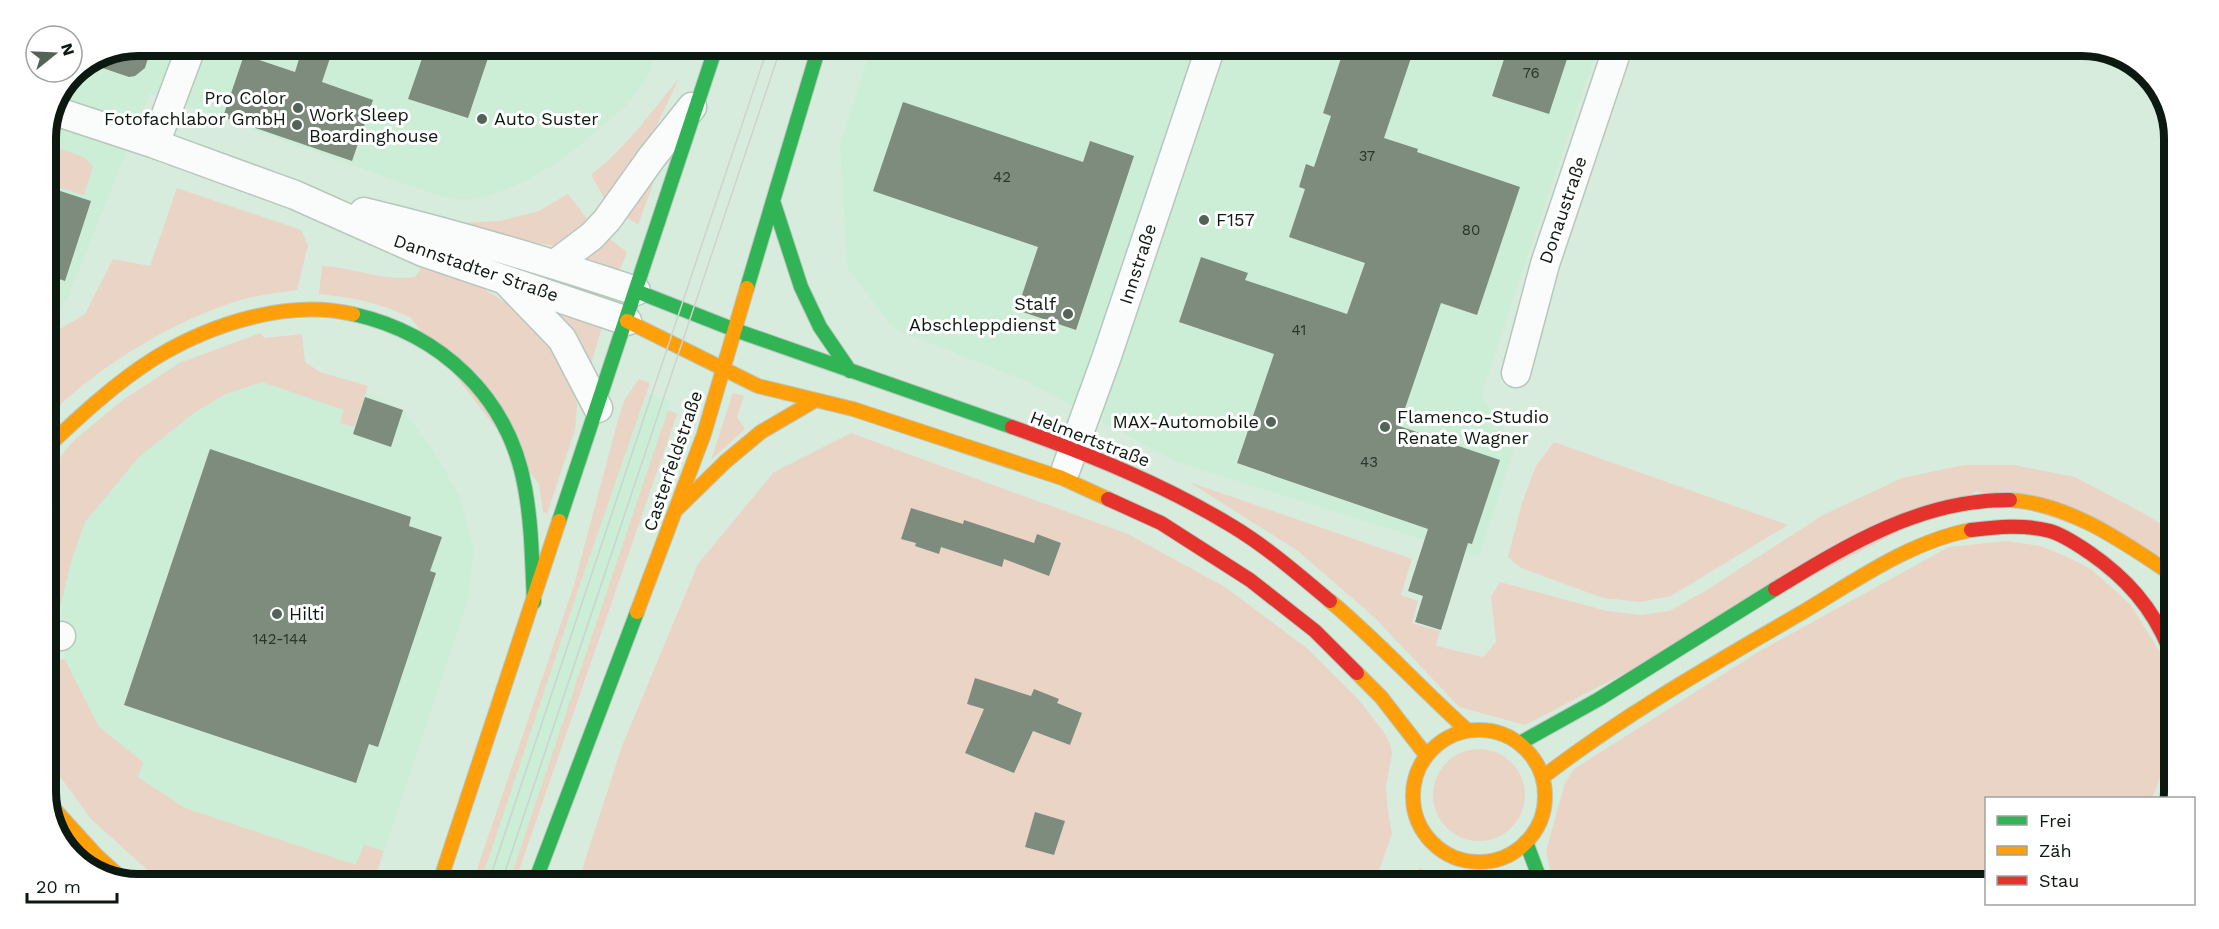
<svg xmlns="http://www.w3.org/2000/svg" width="2219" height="929" viewBox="0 0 2219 929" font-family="'Work Sans',sans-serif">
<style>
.built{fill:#ccedd6}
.green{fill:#ead4c6}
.building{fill:#7d8c7c}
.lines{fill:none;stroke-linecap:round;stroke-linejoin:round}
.street-casing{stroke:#b8c7bd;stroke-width:31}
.fast-casing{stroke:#b8c7bd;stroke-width:16}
.slow-casing{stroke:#b8c7bd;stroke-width:16}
.jam-casing{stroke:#b8c7bd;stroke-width:16}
.street{stroke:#f9fcfa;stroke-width:28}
.fast{stroke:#30b455;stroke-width:14}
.slow{stroke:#ff9f0a;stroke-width:14}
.jam{stroke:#e5322d;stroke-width:14}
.tram{stroke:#cdd3cf;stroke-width:1.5}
.poi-dot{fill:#536358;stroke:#fff;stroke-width:2}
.labels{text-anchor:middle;stroke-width:6;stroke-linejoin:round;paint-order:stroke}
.number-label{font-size:15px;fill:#28362b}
.poi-label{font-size:18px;fill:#0c1910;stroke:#fff;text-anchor:start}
.street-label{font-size:18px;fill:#0c1910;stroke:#fff}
.rim{fill:none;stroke:#0c1910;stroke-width:8}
</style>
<rect width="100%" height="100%" fill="#d8ecde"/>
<path class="built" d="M 137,45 L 659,47 L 647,77 L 626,106 L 578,147 L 555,164 L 522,183 L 488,196 L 466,199 L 442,197 L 150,93 L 67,300 L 45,326 L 45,132 L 72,72 Z
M 871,48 L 1597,50 L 1481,395 L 1515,446 L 1479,557 L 1177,462 L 1026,381 L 894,329 L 847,267 L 840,145 Z
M 262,382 L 344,410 L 353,387 L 403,410 L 433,450 L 459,495 L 474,550 L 468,599 L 384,851 L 364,845 L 357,865 L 185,808 L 137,776 L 143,762 L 99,728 L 65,660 L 61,604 L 71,562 L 85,522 L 139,457 L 195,412 L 226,394 Z
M 647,393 L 671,401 L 510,879 L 482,878 L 574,602 Z"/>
<path class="green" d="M 679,78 L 649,142 L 608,205 L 591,175 C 626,147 651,113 679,78 Z
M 45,144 L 84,157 L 93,166 L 84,195 L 45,183 Z
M 661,162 L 638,225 L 622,214 Z
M 177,188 L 301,230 L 308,245 L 297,290 C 282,292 267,294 252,297 C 181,315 95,367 45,420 L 45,338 L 85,314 L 113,259 L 150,266 Z
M 568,194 L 592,225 L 556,246 L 515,240 L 458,223 L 500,221 L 539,211 Z
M 606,236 L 627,252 L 619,272 L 586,261 Z
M 425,261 L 472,281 L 514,308 L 549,341 L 575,389 L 577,407 L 575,430 L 547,514 L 543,512 L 539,484 L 411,318 C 378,302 355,298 319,294 L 322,266 C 353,267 384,282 415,277 Z
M 548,307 L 603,324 L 591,364 Z
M 261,333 L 264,338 L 302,334 L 305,362 L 320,372 L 368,386 L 354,427 L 340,423 L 344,410 L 262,382 L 226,394 L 195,412 L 139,457 L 85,522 L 71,562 L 61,604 L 49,615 L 45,615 L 45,476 L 72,442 L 124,399 L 179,363 Z
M 639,379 L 650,383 L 574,602 L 482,878 L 474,878 L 574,585 L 619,416 L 625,399 Z
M 733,393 L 744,396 L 737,417 L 745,429 L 711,460 Z
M 668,410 L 677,414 L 516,879 L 510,879 Z
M 851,433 L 1128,534 L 1225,587 L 1308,649 L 1358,699 L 1383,731 L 1390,743 L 1392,754 L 1386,786 L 1388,811 L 1392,834 L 1375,882 L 579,879 L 622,746 L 698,564 L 774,472 Z
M 1554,442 L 1788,525 L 1671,596 L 1641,602 L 1603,598 L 1521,568 L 1508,557 L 1522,503 L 1536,466 Z
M 1964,465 L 2014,465 L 2075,477 L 2147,515 L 2170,530 L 2170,559 L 1977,491 L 1525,725 L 1459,707 L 1375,618 L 1298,551 L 1189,482 L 1412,559 L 1401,595 L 1418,601 L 1412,623 L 1440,631 L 1436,646 L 1483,657 L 1496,642 L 1491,597 L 1500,582 L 1607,611 L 1641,615 L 1669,611 L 1707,590 L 1823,515 L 1902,478 Z
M 2007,541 L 2040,546 L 2063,555 L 2091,569 L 2130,604 L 2160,652 L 2169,678 L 2168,747 L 2158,784 L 2152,798 L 1986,798 L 1986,884 L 1553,882 L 1546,851 L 1565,783 L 1574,769 L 1758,652 L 1949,547 Z
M 45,656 L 65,660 L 99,727 L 143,762 L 138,777 L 185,808 L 356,865 L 364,845 L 384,851 L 375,878 L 158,877 L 145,868 L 91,819 L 45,756 Z
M1433 795a46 46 0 1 1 92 0a46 46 0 1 1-92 0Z
M 1420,868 L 1452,882 L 1410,882 Z"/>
<path class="building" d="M 137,45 L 152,45 L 145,68 L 135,76 L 129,77 L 91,64 Z
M 303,46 L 313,46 L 332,52 L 322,82 L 373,100 L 352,161 L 223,117 L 244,55 L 295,72 Z
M 492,46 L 468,118 L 408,99 L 426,47 Z
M 1344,49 L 1414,49 L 1384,138 L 1418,149 L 1417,152 L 1520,187 L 1477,315 L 1441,303 L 1399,426 L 1500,460 L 1472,544 L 1468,543 L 1441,630 L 1415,622 L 1423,596 L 1408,591 L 1428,529 L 1237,463 L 1274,354 L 1179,322 L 1201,257 L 1248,273 L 1245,280 L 1347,314 L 1365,263 L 1289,237 L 1305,189 L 1299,187 L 1306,164 L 1314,167 L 1331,116 L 1323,113 Z
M 1507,50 L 1570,50 L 1549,114 L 1492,96 Z
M 903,102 L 1083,162 L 1090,141 L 1134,156 L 1076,330 L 1017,310 L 1038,247 L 873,191 Z
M 45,186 L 91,201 L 65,281 L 45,274 Z
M 365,397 L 403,410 L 391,447 L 353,434 Z
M 210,449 L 411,517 L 409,526 L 442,537 L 430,571 L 436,573 L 378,747 L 369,744 L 356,783 L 124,705 Z
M 911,508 L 963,524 L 964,520 L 1034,543 L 1037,534 L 1061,543 L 1049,576 L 1004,559 L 1002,567 L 941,547 L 939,554 L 915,546 L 916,543 L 901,539 Z
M 975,678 L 1031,696 L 1034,689 L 1059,699 L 1057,703 L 1082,713 L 1070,745 L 1033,731 L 1014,773 L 965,753 L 984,709 L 967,704 Z
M 1035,812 L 1065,821 L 1054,855 L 1025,847 Z"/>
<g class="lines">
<g class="street-casing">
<path id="street" d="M 55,111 L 155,144 L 295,195 L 423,252 L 627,321
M 155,144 L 192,45
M 364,212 C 456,234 546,261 636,291
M 555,264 L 592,236 L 607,220 L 652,157 L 692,107
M 508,283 L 562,339 L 598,408
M 1516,373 L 1545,264 L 1617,50
M 1066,469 L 1106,359 L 1210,49
M 45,637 L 61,636"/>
</g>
<g class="fast-casing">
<path id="fast" d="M 774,204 L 801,287 L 820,327 L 850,371
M 747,288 L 819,47
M 636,291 L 735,330 L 1012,427
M 353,314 C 441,334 509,397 525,488 C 532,526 532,564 534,602
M 559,521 L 716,47
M 1520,743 L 1599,699 L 1775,589
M 1526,842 L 1541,882
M 536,879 L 637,612"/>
</g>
<g class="slow-casing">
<path id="slow" d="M 627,321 L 758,386 L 853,409 L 1062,478 L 1108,499
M 45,449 C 79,417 115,383 155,358 C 211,324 287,299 353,314
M 2010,500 C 2070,504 2122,541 2170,573
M 677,509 L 725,462 L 761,432 L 814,401
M 1330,601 C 1378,641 1420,688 1467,730
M 637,612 L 704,434 L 747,288
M 1357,673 L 1381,697 L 1426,755
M1413 796a66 66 0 1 1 132 0a66 66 0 1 1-132 0Z
M 1543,777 C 1622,716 1710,666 1796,616 C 1851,584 1907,542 1971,530
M 46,800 L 96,855 L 120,877
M 441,878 L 559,521"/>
</g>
<g class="jam-casing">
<path id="jam" d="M 1012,427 C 1088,454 1163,484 1232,526 C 1267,547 1299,575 1330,601
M 1108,499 L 1161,523 L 1250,580 L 1315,631 L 1357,673
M 1971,530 C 1996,527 2024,524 2050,531 C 2064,535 2078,545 2090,553 C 2126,578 2152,607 2169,648
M 1775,589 C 1847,545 1922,499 2010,500"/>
</g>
<use href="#street" class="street"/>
<use href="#fast" class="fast"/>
<use href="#slow" class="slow"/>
<use href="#jam" class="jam"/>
<path class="tram" d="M 490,878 L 768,47
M 503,878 L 781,47"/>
</g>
<g class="poi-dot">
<circle cx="298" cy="108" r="6"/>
<circle cx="482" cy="119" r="6"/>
<circle cx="297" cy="125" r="6"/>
<circle cx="1204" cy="220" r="6"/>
<circle cx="1068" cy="314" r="6"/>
<circle cx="1271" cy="422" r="6"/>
<circle cx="1385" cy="427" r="6"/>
<circle cx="277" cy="614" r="6"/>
</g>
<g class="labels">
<g class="number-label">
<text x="1531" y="78">76</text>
<text x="1367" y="161">37</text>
<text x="1002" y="182">42</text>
<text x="1471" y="235">80</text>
<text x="1299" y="335">41</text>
<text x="1369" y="467">43</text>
<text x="280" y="644">142-144</text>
</g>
<g class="poi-label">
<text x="286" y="104" text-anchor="end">Pro Color<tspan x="286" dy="21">Fotofachlabor GmbH</tspan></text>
<text x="309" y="121">Work Sleep<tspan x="309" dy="21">Boardinghouse</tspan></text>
<text x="494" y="125">Auto Suster</text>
<text x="1216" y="226">F157</text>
<text x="1056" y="310" text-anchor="end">Stalf<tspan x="1056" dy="21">Abschleppdienst</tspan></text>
<text x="1397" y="423">Flamenco-Studio<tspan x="1397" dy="21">Renate Wagner</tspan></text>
<text x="1259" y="428" text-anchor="end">MAX-Automobile</text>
<text x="289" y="620">Hilti</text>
</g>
<g class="street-label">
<text transform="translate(1563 210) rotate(-71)" y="6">Donaustraße</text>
<text transform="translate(1138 264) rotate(-72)" y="6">Innstraße</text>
<text transform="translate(476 268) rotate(19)" y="6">Dannstadter Straße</text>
<text transform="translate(1090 439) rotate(21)" y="6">Helmertstraße</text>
<text transform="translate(673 461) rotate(-71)" y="6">Casterfeldstraße</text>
</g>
</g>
<path d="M0 0H2219V929H0ZM138 56H2082A82 82 0 0 1 2164 138V792A82 82 0 0 1 2082 874H138A82 82 0 0 1 56 792V138A82 82 0 0 1 138 56Z" fill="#fff" fill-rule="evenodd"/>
<path class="rim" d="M138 56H2082A82 82 0 0 1 2164 138V792A82 82 0 0 1 2082 874H138A82 82 0 0 1 56 792V138A82 82 0 0 1 138 56Z"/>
<rect x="1985" y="797" width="210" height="108" fill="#ffffff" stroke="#9ea39f" stroke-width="1.5"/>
<rect x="1997" y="816" width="30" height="9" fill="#30b455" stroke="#9ea39f" stroke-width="1.5"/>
<text x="2039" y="827" font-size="18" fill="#0c1910">Frei</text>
<rect x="1997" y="846" width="30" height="9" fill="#ff9f0a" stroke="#9ea39f" stroke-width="1.5"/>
<text x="2039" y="857" font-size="18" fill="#0c1910">Zäh</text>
<rect x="1997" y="876" width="30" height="9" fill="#e5322d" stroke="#9ea39f" stroke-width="1.5"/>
<text x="2039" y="887" font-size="18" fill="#0c1910">Stau</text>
<g transform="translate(54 54) rotate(72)"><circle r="28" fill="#ffffff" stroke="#9ea39f" stroke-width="1.5"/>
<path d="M0-4.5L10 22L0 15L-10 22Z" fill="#536358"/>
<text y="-9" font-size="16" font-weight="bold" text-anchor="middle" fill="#0c1910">N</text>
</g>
<path d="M27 893v9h90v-9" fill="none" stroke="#0c1910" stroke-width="3"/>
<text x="36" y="893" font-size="18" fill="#0c1910" stroke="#ffffff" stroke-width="4.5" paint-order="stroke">20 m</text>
</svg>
